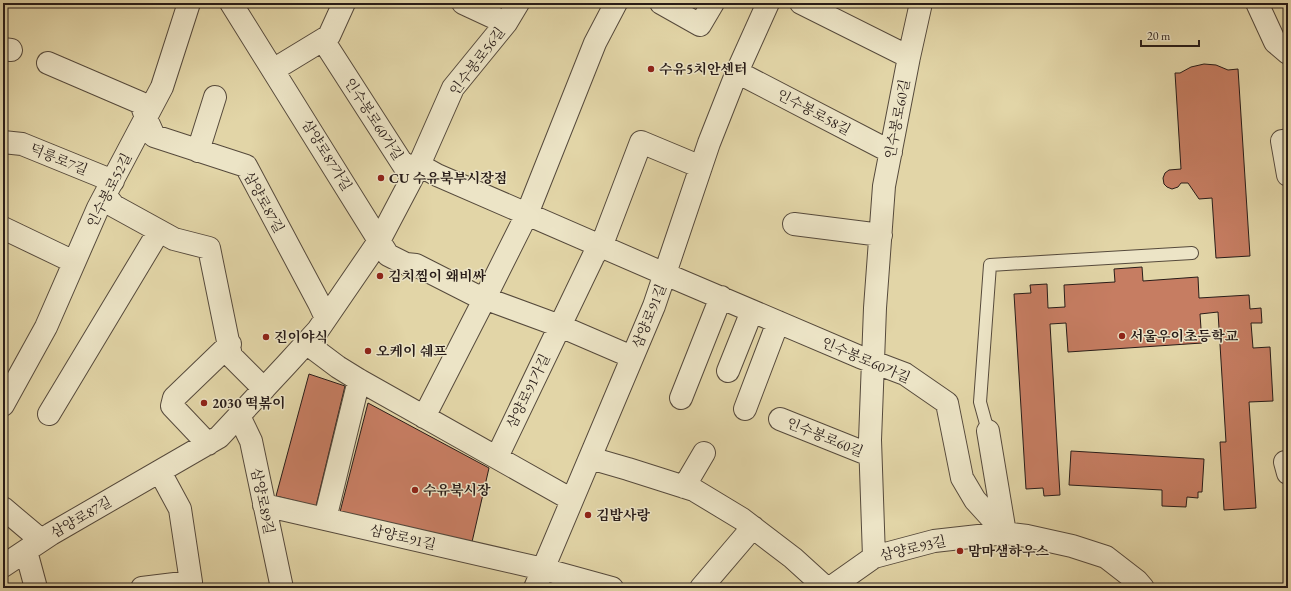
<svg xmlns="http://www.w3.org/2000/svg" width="1291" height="591" viewBox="0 0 1291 591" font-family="'EB Garamond','Noto Serif KR',serif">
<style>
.building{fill:#c67d62;stroke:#281c18}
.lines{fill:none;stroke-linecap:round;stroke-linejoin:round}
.lane-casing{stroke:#564a3c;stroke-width:14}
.street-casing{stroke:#564a3c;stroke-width:24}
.lane{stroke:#ece4c6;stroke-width:12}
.street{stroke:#ece4c6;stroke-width:22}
.poi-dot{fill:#8f2418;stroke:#ece4c6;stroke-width:1.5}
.labels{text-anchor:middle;stroke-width:3;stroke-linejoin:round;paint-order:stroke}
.street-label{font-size:14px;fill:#281c18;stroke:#ece4c6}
.poi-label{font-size:14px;font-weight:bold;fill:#281c18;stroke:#ece4c6;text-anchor:start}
</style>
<rect width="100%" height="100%" fill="#e2d5a7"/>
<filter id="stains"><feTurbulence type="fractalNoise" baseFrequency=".005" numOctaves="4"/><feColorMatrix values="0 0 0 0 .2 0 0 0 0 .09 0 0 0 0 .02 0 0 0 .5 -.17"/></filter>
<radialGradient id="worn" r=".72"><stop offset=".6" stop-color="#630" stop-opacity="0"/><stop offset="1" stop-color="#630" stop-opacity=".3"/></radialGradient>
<path class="building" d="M 1204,64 L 1216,65 L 1228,70 L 1238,69 L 1250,256 L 1216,258 L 1212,198 L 1199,199 L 1188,183 L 1181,183 L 1178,187 L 1172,189 L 1167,187 L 1164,184 L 1163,178 L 1165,173 L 1169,170 L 1181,169 L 1175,73 L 1180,73 L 1191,67 Z
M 1142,267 L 1143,281 L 1198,277 L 1199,298 L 1249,295 L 1250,309 L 1261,308 L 1262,323 L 1251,323 L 1253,348 L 1270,347 L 1273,401 L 1249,402 L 1256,508 L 1224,510 L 1220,442 L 1226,442 L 1218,312 L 1200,314 L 1202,343 L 1068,352 L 1066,323 L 1050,324 L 1060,495 L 1044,496 L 1043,488 L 1026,489 L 1014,294 L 1031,293 L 1030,285 L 1047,284 L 1048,308 L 1065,307 L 1064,285 L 1115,282 L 1114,269 Z
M 309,374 L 345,386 L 316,506 L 276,496 Z
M 368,403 L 489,468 L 472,542 L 340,512 Z
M 1071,451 L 1204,459 L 1202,492 L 1198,492 L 1198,498 L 1187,497 L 1186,507 L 1162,506 L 1162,490 L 1069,485 Z"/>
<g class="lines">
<g class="lane-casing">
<path id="lane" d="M 988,431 L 980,402 L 990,265 L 1192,253"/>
</g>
<g class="street-casing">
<path id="street" d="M 231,3 L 388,255 L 406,264 L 416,265 L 473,294 L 560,326 L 632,357
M 463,3 L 506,23
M 661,3 L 700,25 L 713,3
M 801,3 L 909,57
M 1257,3 L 1275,42 L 1288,53
M 323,40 L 404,166 L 419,165 L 437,175 L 665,274 L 860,357 L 905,374 L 947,403 L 962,478 L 975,500 L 1005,533
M 3,49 L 11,50
M 48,63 L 141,103 L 146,118 L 154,136 L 246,166 L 319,303 L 326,318
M 273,70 L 329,36 L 344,3
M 737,72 L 891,152
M 1288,140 L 1282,141 L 1288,175
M 3,142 L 22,144 L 113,181
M 198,151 L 215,97
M 105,195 L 114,206 L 174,239 L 209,248 L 231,356 L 264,389
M 794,224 L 881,235
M 3,228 L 74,262
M 306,343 L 338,367 L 359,380 L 572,500
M 728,371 L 752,311
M 681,398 L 721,297
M 3,405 L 46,327 L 98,208 L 162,87 L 189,3
M 745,409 L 778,322
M 49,414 L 159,231
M 239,416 L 251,441 L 282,588
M 424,417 L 485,298 L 527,214 L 595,43 L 616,3
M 780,419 L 870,455
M 988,431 L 1005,533
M 208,444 L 172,406 L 174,398 L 230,344
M 497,457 L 594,255 L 601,247 L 641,142 L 701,167
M 590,458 L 628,469 L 694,490 L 742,519 L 793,558 L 826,588
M 1285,462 L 1288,473
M 684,487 L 704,453
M 264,505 L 543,569 L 612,588
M 3,508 L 41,540
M 325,519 L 359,380
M 26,551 L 36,588
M 874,557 L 870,440 L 875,308 L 884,186 L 909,57 L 921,3
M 3,566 L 51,534 L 219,437 L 287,364 L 318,330 L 379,241 L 419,165 L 453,88 L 506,23 L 518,3
M 142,588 L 191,582 L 180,509 L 160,472
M 535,588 L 654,306 L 709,143 L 737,72 L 768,3
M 701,588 L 753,527
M 830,588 L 874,557 L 934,541 L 1005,533 L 1027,536 L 1072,546 L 1106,557 L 1137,581 L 1143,588"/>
</g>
<use href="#lane" class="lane"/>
<use href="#street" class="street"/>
</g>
<g class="poi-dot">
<circle cx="651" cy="69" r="4"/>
<circle cx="381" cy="178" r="4"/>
<circle cx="380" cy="276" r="4"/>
<circle cx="1122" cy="336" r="4"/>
<circle cx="266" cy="337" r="4"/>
<circle cx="368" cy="351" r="4"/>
<circle cx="204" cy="403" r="4"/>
<circle cx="415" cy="490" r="4"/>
<circle cx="588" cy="515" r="4"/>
<circle cx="960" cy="551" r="4"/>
</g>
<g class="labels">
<g class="street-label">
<text transform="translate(477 61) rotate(-53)" y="5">인수봉로56길</text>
<text transform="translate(814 112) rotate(28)" y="5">인수봉로58길</text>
<text transform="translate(374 119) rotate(57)" y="5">인수봉로60가길</text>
<text transform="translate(897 119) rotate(-79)" y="5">인수봉로60길</text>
<text transform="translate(327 155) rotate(58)" y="5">삼양로87가길</text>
<text transform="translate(59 159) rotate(22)" y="5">덕릉로7길</text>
<text transform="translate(109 190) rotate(-63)" y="5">인수봉로52길</text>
<text transform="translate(264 202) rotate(61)" y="5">삼양로87길</text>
<text transform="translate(649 316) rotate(-68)" y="5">삼양로91길</text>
<text transform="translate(866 360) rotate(23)" y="5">인수봉로60가길</text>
<text transform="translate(528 391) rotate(-64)" y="5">삼양로91가길</text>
<text transform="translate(825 437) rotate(22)" y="5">인수봉로60길</text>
<text transform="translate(263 501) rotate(78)" y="5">삼양로89길</text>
<text transform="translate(81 517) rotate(-30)" y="5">삼양로87길</text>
<text transform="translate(403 537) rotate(13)" y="5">삼양로91길</text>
<text transform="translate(913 548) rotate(-13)" y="5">삼양로93길</text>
</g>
<g class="poi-label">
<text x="659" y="74">수유5치안센터</text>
<text x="389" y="183">CU 수유북부시장점</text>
<text x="388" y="281">김치찜이 왜비싸</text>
<text x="1130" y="341">서울우이초등학교</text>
<text x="274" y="342">진이야식</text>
<text x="376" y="356">오케이 쉐프</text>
<text x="212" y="408">2030 떡볶이</text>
<text x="423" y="495">수유북시장</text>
<text x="596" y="520">김밥사랑</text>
<text x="968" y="556">맘마샘하우스</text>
</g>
</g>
<rect width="1291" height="591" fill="none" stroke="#e2d5a7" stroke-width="16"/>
<rect x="4" y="4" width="1283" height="583" fill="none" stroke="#281c18" stroke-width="2"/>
<rect x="8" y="8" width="1275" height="575" fill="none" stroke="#281c18"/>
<path d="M1141 40v6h58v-6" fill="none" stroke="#281c18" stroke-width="2"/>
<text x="1147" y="40" font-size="12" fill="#281c18" stroke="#ece4c6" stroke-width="3" paint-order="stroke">20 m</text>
<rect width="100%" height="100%" filter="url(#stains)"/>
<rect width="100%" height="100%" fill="url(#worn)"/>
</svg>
